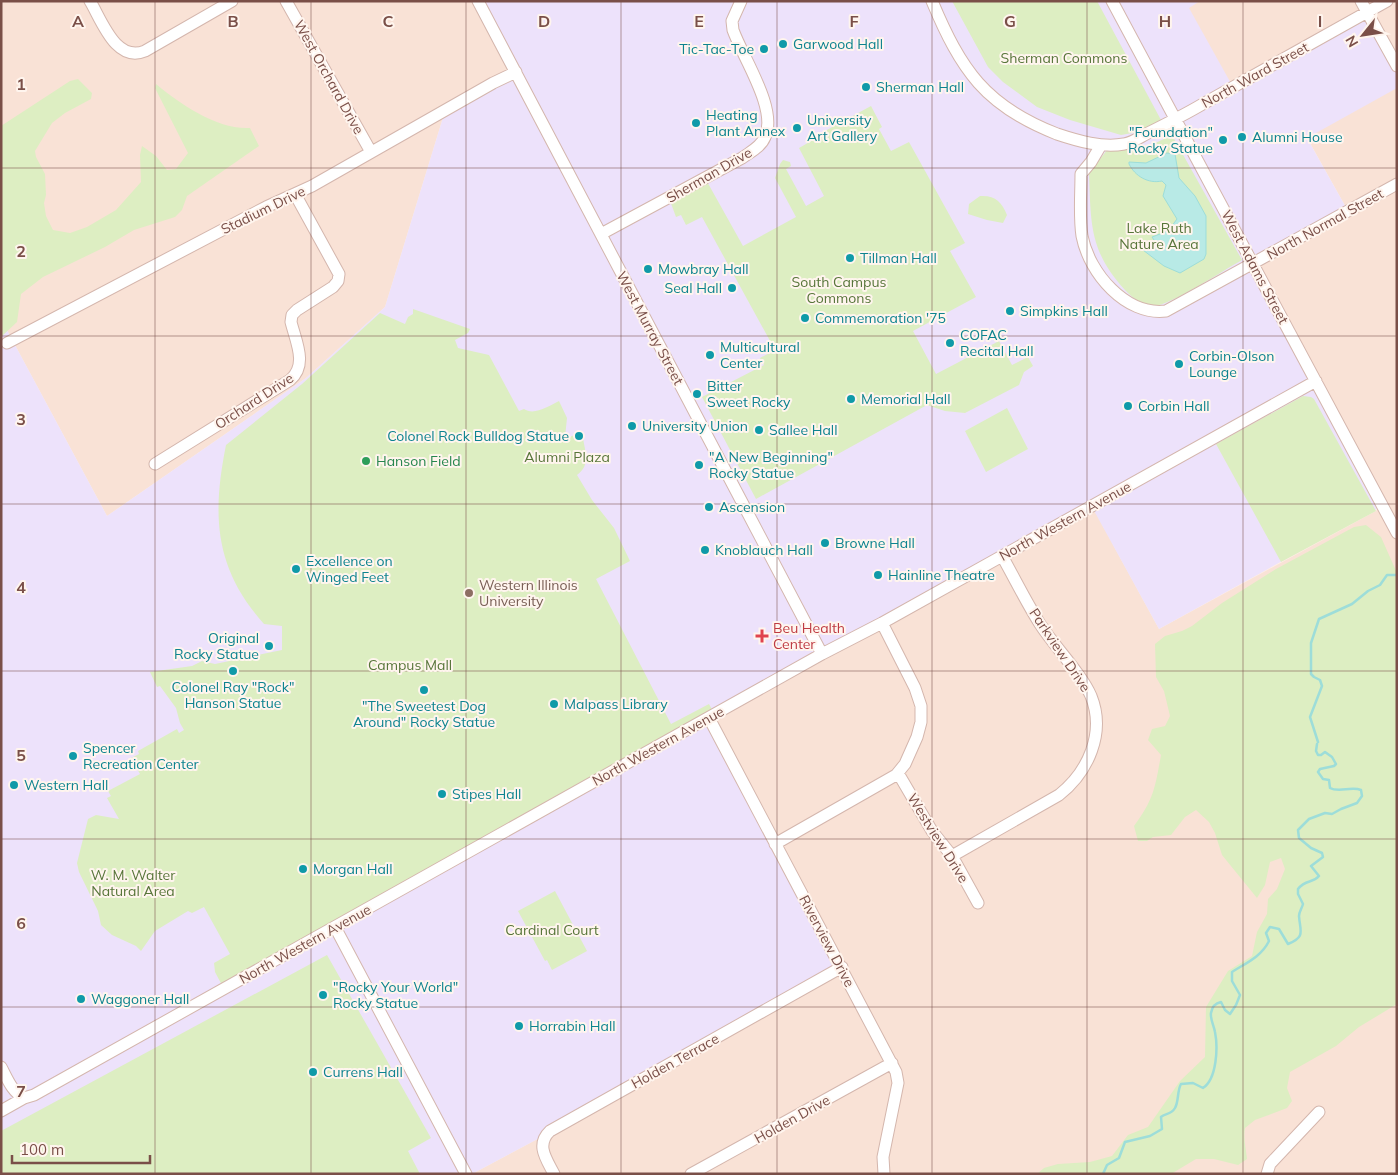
<svg xmlns="http://www.w3.org/2000/svg" width="1398" height="1175" viewBox="0 0 1398 1175" font-family="Mulish,sans-serif">
<style>
.residential{fill:#f9e2d6}
.education{fill:#ede2fb}
.green{fill:#ddeec2}
.water{fill:#b8eae6;stroke:#9dddd9}
.lines{fill:none;stroke-linecap:round;stroke-linejoin:round}
.stream{stroke:#9dddd9;stroke-width:2.5}
.minor-casing{stroke:#d4b6ad;stroke-width:13}
.minor{stroke:#fff;stroke-width:11}
.grid{fill:none;stroke:#7a4f48;stroke-width:1;stroke-opacity:0.55}
.culture-dot{fill:#0f9aa8;stroke:#fff5ee;stroke-width:2}
.leisure-dot{fill:#2e9e5b;stroke:#fff5ee;stroke-width:2}
.education-dot{fill:#8d6e63;stroke:#fff5ee;stroke-width:2}
.health-dot{fill:#e0444e;stroke:#fff5ee;stroke-width:2}
.labels{text-anchor:middle;stroke-width:4;stroke-linejoin:round;paint-order:stroke}
.culture-label{font-size:14px;fill:#0d838f;stroke:#fff5ee;text-anchor:start}
.park-label{font-size:14px;fill:#577539;stroke:#fff5ee}
.street-label{font-size:14px;fill:#7a4f48;stroke:#fff5ee}
.leisure-label{font-size:14px;fill:#27864d;stroke:#fff5ee;text-anchor:start}
.education-label{font-size:14px;fill:#785e54;stroke:#fff5ee;text-anchor:start}
.health-label{font-size:14px;fill:#be3a42;stroke:#fff5ee;text-anchor:start}
.grid-label{font-size:16px;text-anchor:middle;font-weight:bold;fill:#7a4f48;stroke:#fff5ee;stroke-width:4;stroke-linejoin:round;paint-order:stroke}
</style>
<rect width="100%" height="100%" fill="#feefe6"/>
<path class="residential" d="M 1,1 L 478,1 L 516,72 L 445,111 L 385,307 L 306,378 L 107,516 L 1,319 Z
M 1112,1 L 1397,1 L 1397,533 L 1254,264 L 1348,211 L 1268,68 L 1175,120 Z
M 1092,506 L 1159,629 L 1376,511 L 1381,506 L 1397,535 L 1397,1174 L 472,1174 L 547,1134 L 709,718 Z"/>
<path class="education" d="M 478,1 L 1200,1 L 1189,8 L 1233,87 L 1367,12 L 1397,66 L 1397,88 L 1307,138 L 1348,211 L 1254,264 L 1382,506 L 1159,629 L 1092,507 L 709,718 L 842,967 L 547,1134 L 472,1174 L 1,1174 L 1,319 L 107,516 L 306,378 L 385,307 L 445,111 L 516,72 Z"/>
<path class="green" d="M 952,1 L 1097,1 L 1161,120 L 1138,132 L 1121,135 L 1070,120 L 1037,107 L 1003,82 L 988,67 Z
M 78,79 L 92,93 L 91,99 L 65,113 L 52,123 L 35,151 L 36,157 L 45,174 L 46,195 L 44,203 L 46,216 L 53,230 L 70,233 L 87,227 L 116,210 L 141,182 L 140,155 L 142,146 L 156,156 L 167,170 L 176,169 L 188,153 L 155,88 L 156,84 C 180,104 218,130 250,128 L 259,146 L 187,196 L 182,210 L 175,217 L 134,230 L 105,247 L 43,277 L 21,294 L 17,322 L 1,337 L 1,126 L 70,81 Z
M 871,106 L 882,127 L 879,129 L 891,151 L 909,142 L 965,243 L 950,251 L 976,297 L 913,331 L 936,374 L 999,341 L 1012,365 L 1028,357 L 1033,366 L 1024,372 L 1019,385 L 965,413 L 945,411 L 927,405 L 756,499 L 702,397 L 764,365 L 760,358 L 775,350 L 702,217 L 686,225 L 681,215 L 676,217 L 669,198 L 705,178 L 743,246 L 796,217 L 775,178 L 780,164 L 783,160 L 790,162 L 791,166 L 786,169 L 806,206 L 824,196 L 799,148 L 813,140 L 812,138 Z
M 1172,135 L 1242,260 C 1224,270 1171,305 1154,306 C 1144,307 1131,297 1125,290 C 1089,251 1091,223 1089,173 L 1107,150 L 1129,147 L 1141,144 L 1145,148 Z
M 980,196 C 995,195 1002,202 1007,215 L 1003,223 L 987,220 L 968,214 L 969,204 Z
M 413,309 L 470,329 L 468,333 L 455,340 L 458,348 L 489,355 L 519,411 L 524,409 C 534,416 549,406 559,401 L 567,418 L 565,437 L 570,437 L 576,434 L 583,438 C 585,452 591,465 577,475 L 592,500 L 614,528 L 630,561 L 596,579 L 671,724 L 709,704 L 715,715 L 224,989 L 215,972 L 214,963 L 230,954 L 204,907 L 192,913 L 188,911 L 155,931 L 141,951 L 136,946 L 112,935 L 101,925 L 98,911 L 79,872 L 77,863 L 88,819 L 96,815 L 119,819 L 107,798 L 111,796 L 108,791 L 140,774 L 131,758 L 139,754 L 138,751 L 177,729 L 179,733 L 184,730 L 180,723 L 176,708 L 160,686 L 157,687 L 150,672 L 192,666 L 202,661 L 215,664 L 282,650 L 282,626 L 264,624 C 214,568 212,515 226,445 L 302,384 L 380,313 L 405,324 L 408,317 L 413,314 Z
M 1303,396 L 1311,397 L 1314,399 L 1376,511 L 1281,562 L 1216,444 Z
M 1007,408 L 1028,449 L 986,472 L 965,431 Z
M 1366,525 L 1381,537 L 1397,573 L 1397,1004 L 1359,1027 L 1336,1046 L 1290,1072 L 1287,1088 L 1292,1101 L 1287,1108 L 1255,1120 L 1245,1128 C 1243,1138 1246,1148 1247,1159 L 1238,1165 L 1214,1159 L 1196,1159 L 1171,1174 L 1037,1174 L 1044,1168 L 1058,1164 L 1090,1162 L 1112,1156 L 1128,1135 L 1148,1127 L 1180,1081 L 1205,1057 L 1206,1007 L 1228,971 L 1252,956 L 1257,932 L 1267,914 L 1268,899 L 1277,889 L 1285,869 L 1281,858 L 1270,862 L 1265,885 L 1257,898 L 1222,855 L 1215,833 L 1209,822 L 1196,810 L 1185,817 L 1171,835 L 1153,837 L 1147,841 L 1138,841 L 1134,826 C 1154,799 1155,788 1161,755 L 1148,740 L 1152,729 L 1165,726 L 1170,716 L 1164,691 L 1156,677 L 1155,644 L 1165,636 L 1182,631 L 1192,626 L 1222,603 L 1276,569 L 1354,527 Z
M 555,891 L 587,951 L 552,970 L 547,960 L 545,961 L 518,911 Z
M 327,955 L 431,1138 L 408,1151 L 420,1174 L 1,1174 L 1,1131 Z"/>
<path class="water" d="M 1167,153 L 1175,154 L 1179,178 L 1195,196 L 1206,216 L 1206,254 L 1204,259 L 1180,273 L 1164,266 L 1139,247 L 1142,241 L 1148,246 L 1152,244 L 1154,240 L 1152,237 L 1168,231 L 1177,219 L 1163,196 L 1166,185 L 1162,181 C 1148,184 1135,176 1129,164 L 1129,162 L 1146,163 Z"/>
<g class="lines">
<path class="stream" d="M 1318,742 L 1310,717 L 1322,686 L 1320,680 L 1314,677 L 1311,674 L 1311,643 L 1319,619 L 1352,604 L 1368,591 L 1380,585 L 1387,575 L 1397,575
M 1103,1174 L 1107,1165 L 1119,1158 L 1125,1142 L 1150,1136 L 1162,1129 L 1161,1117 C 1165,1113 1171,1115 1175,1108 C 1179,1101 1177,1091 1181,1084 L 1193,1083 L 1203,1088 C 1217,1079 1218,1047 1215,1032 C 1214,1026 1210,1019 1211,1013 C 1212,1007 1216,1003 1221,1002 L 1225,1010 L 1230,1014 L 1236,1005 L 1240,995 L 1232,981 L 1232,972 C 1246,963 1261,957 1269,941 L 1266,933 L 1270,927 L 1279,929 L 1288,944 C 1306,937 1300,931 1299,916 C 1299,912 1302,908 1303,904 L 1298,894 L 1298,889 C 1306,879 1312,884 1319,876 L 1311,866 L 1323,857 L 1322,853 L 1311,848 L 1299,838 L 1298,830 L 1309,819 L 1325,813 L 1332,814 L 1341,809 L 1357,803 L 1362,796 L 1361,790 C 1351,786 1339,793 1330,788 L 1329,780 L 1323,779 L 1318,772 L 1320,769 L 1334,766 L 1336,764 L 1332,757 L 1325,752 L 1321,755 L 1318,755 L 1316,751 L 1317,744"/>
<g class="minor-casing">
<path id="minor" d="M 90,1 C 102,21 116,63 145,51 L 232,1
M 286,1 L 371,152
M 478,1 L 822,654
M 932,1 C 961,70 985,106 1057,134 C 1078,141 1102,148 1124,144 C 1132,143 1140,137 1148,133 C 1166,124 1184,115 1201,105 C 1263,70 1325,36 1387,1
M 1112,1 L 1397,533
M 1361,1 L 1397,66
M 1101,145 L 1091,162 L 1081,174 C 1081,194 1079,216 1082,236 C 1089,273 1126,316 1166,311 L 1397,184
M 601,234 L 742,158 C 750,152 761,147 765,137 C 778,109 743,58 733,30 L 732,21 L 741,1
M 7,343 L 266,207 L 312,186 L 493,83 L 516,72
M 155,464 L 290,380 C 308,365 296,342 291,322 L 292,315 L 297,310 L 333,287 L 338,281 L 339,274 L 295,194
M 709,718 L 896,1072 L 898,1083 L 883,1157 L 884,1174
M 898,773 L 932,831 L 952,856 L 978,903
M 775,844 L 896,775 L 905,764 L 917,737 L 921,722 L 921,706 L 915,688 L 882,623
M 952,856 L 1059,795 C 1088,772 1106,733 1091,696 C 1081,673 1054,646 1040,624 C 1026,602 1015,579 1002,556
M 335,927 L 466,1174
M 1,1067 C 7,1078 12,1092 24,1098
M 1,1111 L 24,1098 L 34,1095 L 822,654 L 882,623 L 1316,381
M 554,1174 C 547,1160 535,1145 550,1131 L 842,967
M 691,1174 L 892,1063
M 1267,1174 L 1270,1164 L 1319,1112"/>
</g>
<use href="#minor" class="minor"/>
</g>
<path class="grid" d="M 155,1 L 155,1174M 311,1 L 311,1174M 466,1 L 466,1174M 621,1 L 621,1174M 777,1 L 777,1174M 932,1 L 932,1174M 1087,1 L 1087,1174M 1243,1 L 1243,1174M 1,168 L 1397,168M 1,336 L 1397,336M 1,504 L 1397,504M 1,671 L 1397,671M 1,839 L 1397,839M 1,1007 L 1397,1007"/>
<g class="culture-dot">
<circle cx="783" cy="44" r="5"/>
<circle cx="764" cy="49" r="5"/>
<circle cx="866" cy="87" r="5"/>
<circle cx="696" cy="123" r="5"/>
<circle cx="797" cy="128" r="5"/>
<circle cx="1242" cy="137" r="5"/>
<circle cx="1223" cy="140" r="5"/>
<circle cx="850" cy="258" r="5"/>
<circle cx="648" cy="269" r="5"/>
<circle cx="732" cy="288" r="5"/>
<circle cx="1010" cy="311" r="5"/>
<circle cx="805" cy="318" r="5"/>
<circle cx="950" cy="343" r="5"/>
<circle cx="710" cy="355" r="5"/>
<circle cx="1179" cy="364" r="5"/>
<circle cx="697" cy="394" r="5"/>
<circle cx="851" cy="399" r="5"/>
<circle cx="1128" cy="406" r="5"/>
<circle cx="632" cy="426" r="5"/>
<circle cx="759" cy="430" r="5"/>
<circle cx="579" cy="436" r="5"/>
<circle cx="699" cy="465" r="5"/>
<circle cx="709" cy="507" r="5"/>
<circle cx="825" cy="543" r="5"/>
<circle cx="705" cy="550" r="5"/>
<circle cx="296" cy="569" r="5"/>
<circle cx="878" cy="575" r="5"/>
<circle cx="269" cy="646" r="5"/>
<circle cx="233" cy="671" r="5"/>
<circle cx="424" cy="690" r="5"/>
<circle cx="554" cy="704" r="5"/>
<circle cx="73" cy="756" r="5"/>
<circle cx="14" cy="785" r="5"/>
<circle cx="442" cy="794" r="5"/>
<circle cx="303" cy="869" r="5"/>
<circle cx="323" cy="995" r="5"/>
<circle cx="81" cy="999" r="5"/>
<circle cx="519" cy="1026" r="5"/>
<circle cx="313" cy="1072" r="5"/>
</g>
<circle class="leisure-dot" cx="366" cy="461" r="5"/>
<circle class="education-dot" cx="469" cy="593" r="5"/>
<path class="health-dot" d="M759.5 628.5h5v5h5v5h-5v5h-5v-5h-5v-5h5z"/>
<g class="labels">
<g class="culture-label">
<text x="793" y="49">Garwood Hall</text>
<text x="754" y="54" text-anchor="end">Tic-Tac-Toe</text>
<text x="876" y="92">Sherman Hall</text>
<text x="706" y="120">Heating<tspan x="706" dy="16">Plant Annex</tspan></text>
<text x="807" y="125">University<tspan x="807" dy="16">Art Gallery</tspan></text>
<text x="1213" y="137" text-anchor="end">"Foundation"<tspan x="1213" dy="16">Rocky Statue</tspan></text>
<text x="1252" y="142">Alumni House</text>
<text x="860" y="263">Tillman Hall</text>
<text x="658" y="274">Mowbray Hall</text>
<text x="722" y="293" text-anchor="end">Seal Hall</text>
<text x="1020" y="316">Simpkins Hall</text>
<text x="815" y="323">Commemoration '75</text>
<text x="960" y="340">COFAC<tspan x="960" dy="16">Recital Hall</tspan></text>
<text x="720" y="352">Multicultural<tspan x="720" dy="16">Center</tspan></text>
<text x="1189" y="361">Corbin-Olson<tspan x="1189" dy="16">Lounge</tspan></text>
<text x="707" y="391">Bitter<tspan x="707" dy="16">Sweet Rocky</tspan></text>
<text x="861" y="404">Memorial Hall</text>
<text x="1138" y="411">Corbin Hall</text>
<text x="642" y="431">University Union</text>
<text x="769" y="435">Sallee Hall</text>
<text x="569" y="441" text-anchor="end">Colonel Rock Bulldog Statue</text>
<text x="709" y="462">"A New Beginning"<tspan x="709" dy="16">Rocky Statue</tspan></text>
<text x="719" y="512">Ascension</text>
<text x="835" y="548">Browne Hall</text>
<text x="715" y="555">Knoblauch Hall</text>
<text x="306" y="566">Excellence on<tspan x="306" dy="16">Winged Feet</tspan></text>
<text x="888" y="580">Hainline Theatre</text>
<text x="259" y="643" text-anchor="end">Original<tspan x="259" dy="16">Rocky Statue</tspan></text>
<text x="233" y="692" text-anchor="middle">Colonel Ray "Rock"<tspan x="233" dy="16">Hanson Statue</tspan></text>
<text x="564" y="709">Malpass Library</text>
<text x="424" y="711" text-anchor="middle">"The Sweetest Dog<tspan x="424" dy="16">Around" Rocky Statue</tspan></text>
<text x="83" y="753">Spencer<tspan x="83" dy="16">Recreation Center</tspan></text>
<text x="24" y="790">Western Hall</text>
<text x="452" y="799">Stipes Hall</text>
<text x="313" y="874">Morgan Hall</text>
<text x="333" y="992">"Rocky Your World"<tspan x="333" dy="16">Rocky Statue</tspan></text>
<text x="91" y="1004">Waggoner Hall</text>
<text x="529" y="1031">Horrabin Hall</text>
<text x="323" y="1077">Currens Hall</text>
</g>
<g class="park-label">
<text x="1064" y="63">Sherman Commons</text>
<text x="1159" y="233">Lake Ruth<tspan x="1159" dy="16">Nature Area</tspan></text>
<text x="839" y="287">South Campus<tspan x="839" dy="16">Commons</tspan></text>
<text x="567" y="462">Alumni Plaza</text>
<text x="410" y="670">Campus Mall</text>
<text x="133" y="880">W. M. Walter<tspan x="133" dy="16">Natural Area</tspan></text>
<text x="552" y="935">Cardinal Court</text>
</g>
<g class="street-label">
<text transform="translate(1255 75) rotate(-29)" y="5">North Ward Street</text>
<text transform="translate(329 77) rotate(61)" y="5">West Orchard Drive</text>
<text transform="translate(709 175) rotate(-30)" y="5">Sherman Drive</text>
<text transform="translate(263 210) rotate(-26)" y="5">Stadium Drive</text>
<text transform="translate(1325 224) rotate(-29)" y="5">North Normal Street</text>
<text transform="translate(1255 267) rotate(62)" y="5">West Adams Street</text>
<text transform="translate(650 328) rotate(62)" y="5">West Murray Street</text>
<text transform="translate(254 401) rotate(-33)" y="5">Orchard Drive</text>
<text transform="translate(1065 521) rotate(-29)" y="5">North Western Avenue</text>
<text transform="translate(1060 650) rotate(56)" y="5">Parkview Drive</text>
<text transform="translate(658 746) rotate(-29)" y="5">North Western Avenue</text>
<text transform="translate(938 838) rotate(58)" y="5">Westview Drive</text>
<text transform="translate(827 941) rotate(62)" y="5">Riverview Drive</text>
<text transform="translate(305 944) rotate(-29)" y="5">North Western Avenue</text>
<text transform="translate(675 1061) rotate(-29)" y="5">Holden Terrace</text>
<text transform="translate(792 1119) rotate(-29)" y="5">Holden Drive</text>
</g>
<g class="leisure-label">
<text x="376" y="466">Hanson Field</text>
</g>
<g class="education-label">
<text x="479" y="590">Western Illinois<tspan x="479" dy="16">University</tspan></text>
</g>
<g class="health-label">
<text x="773" y="633">Beu Health<tspan x="773" dy="16">Center</tspan></text>
</g>
</g>
<g class="grid-label">
<text x="78" y="27">A</text>
<text x="233" y="27">B</text>
<text x="388" y="27">C</text>
<text x="544" y="27">D</text>
<text x="699" y="27">E</text>
<text x="854" y="27">F</text>
<text x="1010" y="27">G</text>
<text x="1165" y="27">H</text>
<text x="1320" y="27">I</text>
<text x="21" y="90">1</text>
<text x="21" y="257">2</text>
<text x="21" y="425">3</text>
<text x="21" y="593">4</text>
<text x="21" y="761">5</text>
<text x="21" y="929">6</text>
<text x="21" y="1097">7</text>
</g>
<rect width="1398" height="1175" fill="none" stroke="#7a4f48" stroke-width="5"/>
<g transform="translate(1363 35) rotate(240)" stroke="#fff5ee" stroke-width="4" paint-order="stroke">
<path d="M0-4L9 19L0 12L-9 19Z" fill="#7a4f48"/>
<text y="-8" font-size="14" font-weight="bold" text-anchor="middle" fill="#7a4f48">N</text>
</g>
<path d="M12 1155v8h138v-8" fill="none" stroke="#7a4f48" stroke-width="2.5"/>
<text x="20" y="1155" font-size="15" fill="#7a4f48" stroke="#fff5ee" stroke-width="4" paint-order="stroke">100 m</text>
</svg>
